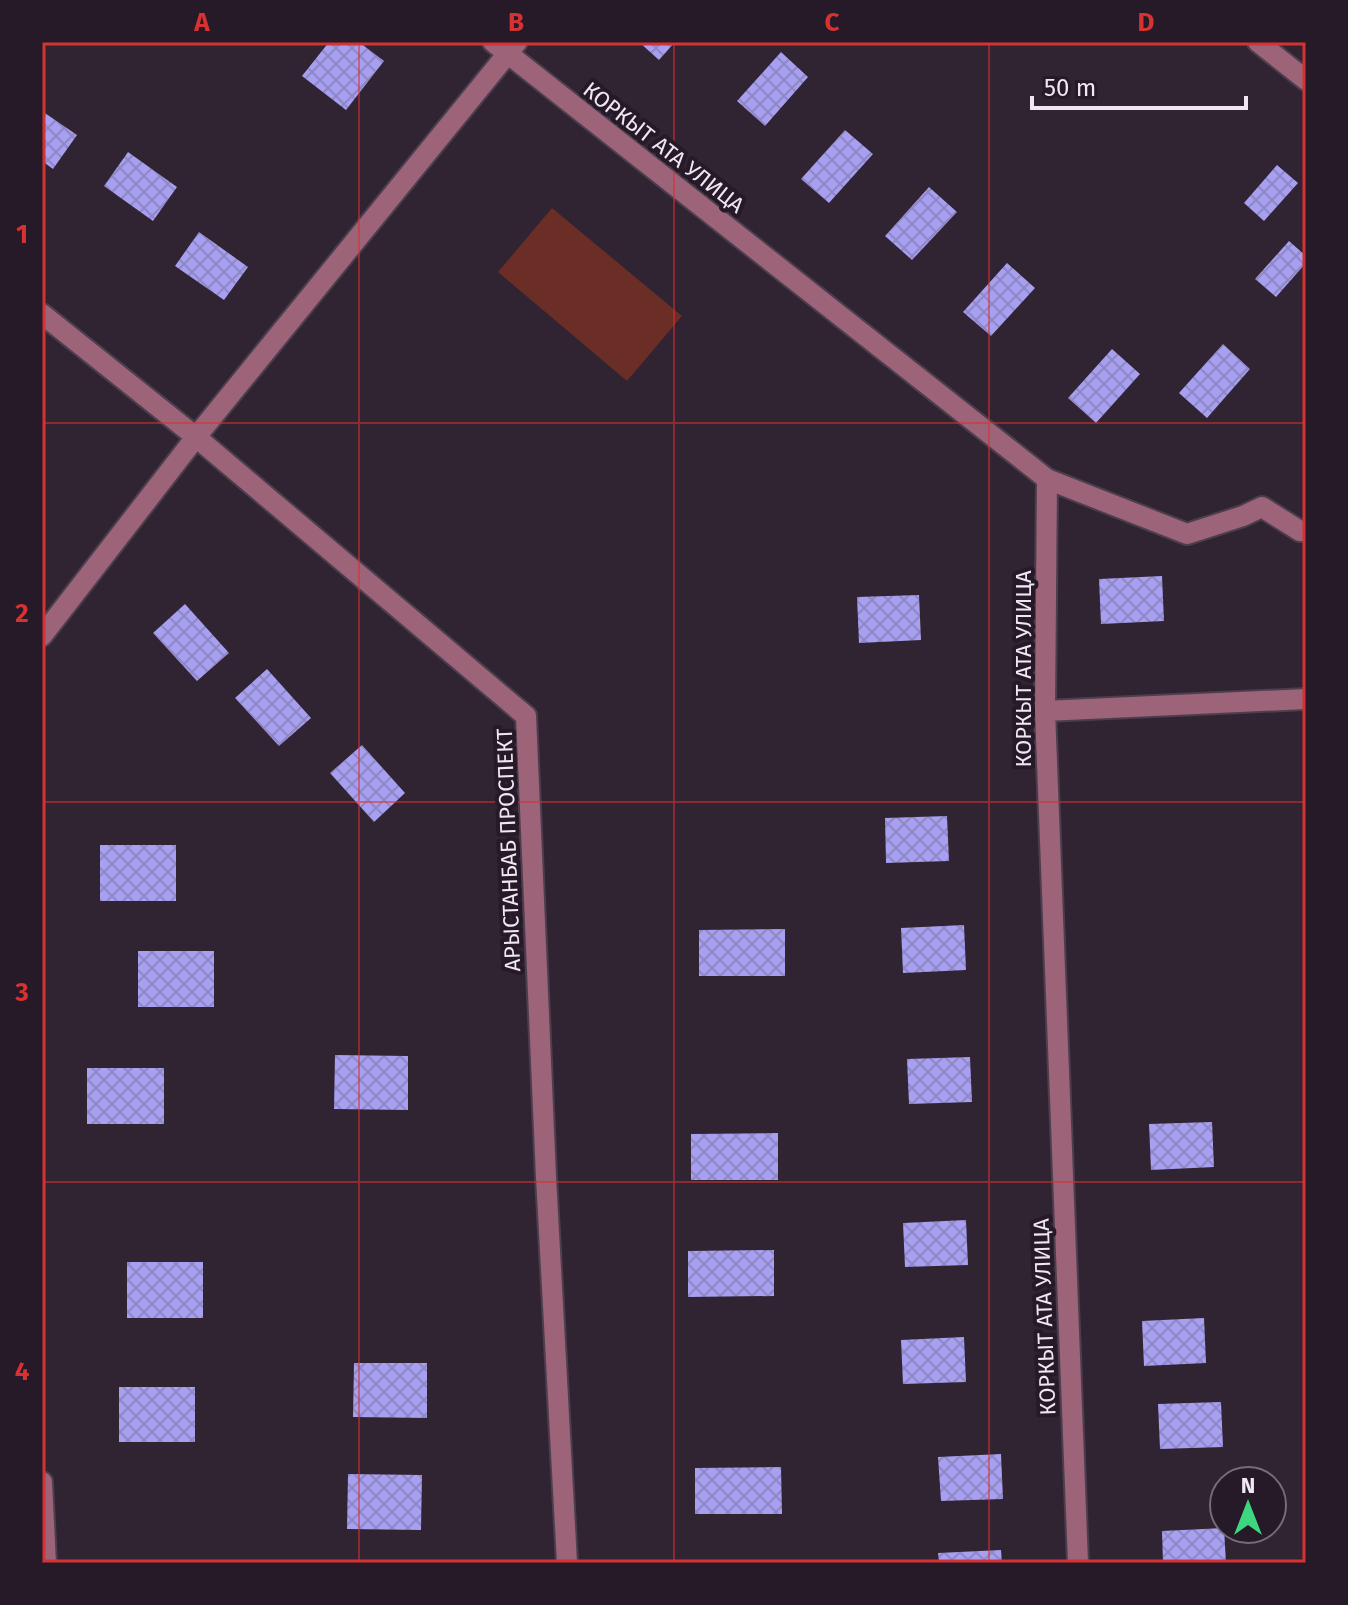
<svg xmlns="http://www.w3.org/2000/svg" width="1348" height="1605" viewBox="0 0 1348 1605" font-family="'Fira Sans',sans-serif">
<style>
.park{fill:#6b2e27}
.building{fill:url(#building-cross-hatch)}
.lines{fill:none;stroke-linecap:round;stroke-linejoin:round}
.minor-casing{stroke:#4b3e4d;stroke-width:24}
.minor{stroke:#9c6379;stroke-width:20}
.grid{fill:none;stroke:#d73232;stroke-width:2;stroke-opacity:0.55}
.labels{text-anchor:middle;stroke-width:8;stroke-linejoin:round;paint-order:stroke}
.street-label{font-size:22px;fill:#efe7f1;stroke:#261928}
.neatline{fill:none;stroke:#d73232;stroke-width:3}
.grid-label{font-size:26px;text-anchor:middle;font-weight:bold;fill:#d73232}
</style>
<defs>
<pattern id="building-cross-hatch" width="8" height="8" patternUnits="userSpaceOnUse" patternTransform="scale(2)"><rect width="8" height="8" fill="#a79ff0"/><path d="M0 0l8 8M0 8l8-8" fill="none" stroke="#8f88c6"/></pattern>
</defs>
<rect width="100%" height="100%" fill="#302332"/>
<path class="park" d="M 552,208 L 682,316 L 627,381 L 498,272 Z"/>
<path class="building" d="M 329,42 L 359,42 L 384,61 L 346,110 L 302,76 Z
M 639,42 L 675,42 L 659,60 Z
M 781,52 L 808,77 L 765,126 L 737,101 Z
M 42,111 L 77,135 L 53,169 L 42,161 Z
M 845,130 L 873,154 L 829,203 L 801,179 Z
M 128,152 L 177,187 L 153,221 L 104,186 Z
M 1277,165 L 1298,183 L 1264,221 L 1244,203 Z
M 929,187 L 957,212 L 912,260 L 885,236 Z
M 199,232 L 248,267 L 224,300 L 175,266 Z
M 1289,241 L 1306,256 L 1306,263 L 1276,297 L 1255,279 Z
M 1007,263 L 1035,288 L 991,336 L 963,312 Z
M 1223,344 L 1250,369 L 1207,418 L 1179,393 Z
M 1112,349 L 1140,374 L 1096,423 L 1068,398 Z
M 1162,576 L 1164,621 L 1101,624 L 1099,579 Z
M 919,595 L 921,640 L 859,643 L 857,597 Z
M 185,604 L 229,653 L 197,681 L 153,633 Z
M 267,669 L 311,718 L 279,746 L 235,698 Z
M 362,745 L 405,793 L 374,822 L 330,773 Z
M 947,816 L 949,861 L 886,863 L 885,818 Z
M 100,845 L 176,845 L 176,901 L 100,901 Z
M 964,925 L 966,970 L 903,973 L 901,928 Z
M 785,929 L 785,976 L 699,976 L 699,930 Z
M 138,951 L 214,951 L 214,1007 L 138,1007 Z
M 335,1055 L 408,1056 L 408,1110 L 334,1109 Z
M 970,1057 L 972,1102 L 909,1104 L 907,1059 Z
M 87,1068 L 164,1068 L 164,1124 L 87,1124 Z
M 1212,1122 L 1214,1167 L 1151,1170 L 1149,1124 Z
M 778,1133 L 778,1180 L 691,1180 L 691,1134 Z
M 966,1220 L 968,1265 L 905,1267 L 903,1223 Z
M 774,1250 L 774,1296 L 688,1297 L 688,1251 Z
M 127,1262 L 203,1262 L 203,1318 L 127,1318 Z
M 1204,1318 L 1206,1363 L 1144,1366 L 1142,1321 Z
M 964,1337 L 966,1382 L 903,1384 L 901,1340 Z
M 354,1363 L 427,1363 L 427,1418 L 353,1417 Z
M 119,1387 L 195,1387 L 195,1442 L 119,1442 Z
M 1221,1402 L 1223,1447 L 1160,1449 L 1158,1404 Z
M 1001,1454 L 1003,1499 L 941,1501 L 938,1457 Z
M 781,1467 L 782,1514 L 695,1514 L 695,1468 Z
M 348,1474 L 422,1475 L 421,1530 L 347,1529 Z
M 1224,1528 L 1226,1563 L 1163,1563 L 1162,1531 Z
M 1001,1550 L 1002,1563 L 939,1563 L 938,1553 Z"/>
<g class="lines">
<g class="minor-casing">
<path id="minor" d="M 493,42 L 1047,479 L 1045,711 L 1078,1563
M 1258,42 L 1306,80
M 42,314 L 196,437 L 526,716 L 546,1177 L 567,1563
M 1047,479 L 1187,534 L 1243,516 L 1262,507 L 1300,531 L 1306,531
M 42,636 L 196,437 L 517,42
M 1045,711 L 1306,699
M 42,1482 L 46,1563"/>
</g>
<use href="#minor" class="minor"/>
</g>
<path class="grid" d="M 359,42 L 359,1563M 674,42 L 674,1563M 989,42 L 989,1563M 42,423 L 1306,423M 42,802 L 1306,802M 42,1182 L 1306,1182"/>
<g class="labels">
<g class="street-label">
<text transform="translate(664 147) rotate(38)" y="8">КОРКЫТ АТА УЛИЦА</text>
<text transform="translate(1023 669) rotate(-90)" y="8">КОРКЫТ АТА УЛИЦА</text>
<text transform="translate(508 850) rotate(-92)" y="8">АРЫСТАНБАБ ПРОСПЕКТ</text>
<text transform="translate(1044 1317) rotate(-92)" y="8">КОРКЫТ АТА УЛИЦА</text>
</g>
</g>
<rect width="1348" height="1605" fill="none" stroke="#261928" stroke-width="88"/>
<g transform="translate(1248 1505)"><circle r="38" fill="#261928" stroke="#766b78" stroke-width="2"/>
<path d="M0-6L14 30L0 20L-14 30Z" fill="#3cd77e"/>
<text y="-12" font-size="22" font-weight="bold" text-anchor="middle" fill="#efe7f1">N</text>
</g>
<path d="M1032 96v12h214v-12" fill="none" stroke="#efe7f1" stroke-width="4"/>
<text x="1044" y="96" font-size="24" fill="#efe7f1" stroke="#261928" stroke-width="6" paint-order="stroke">50 m</text>
<rect x="44" y="44" width="1260" height="1517" class="neatline"/>
<g class="grid-label">
<text x="202" y="31">A</text>
<text x="516" y="31">B</text>
<text x="832" y="31">C</text>
<text x="1146" y="31">D</text>
<text x="22" y="243">1</text>
<text x="22" y="622">2</text>
<text x="22" y="1001">3</text>
<text x="22" y="1380">4</text>
</g>
</svg>
